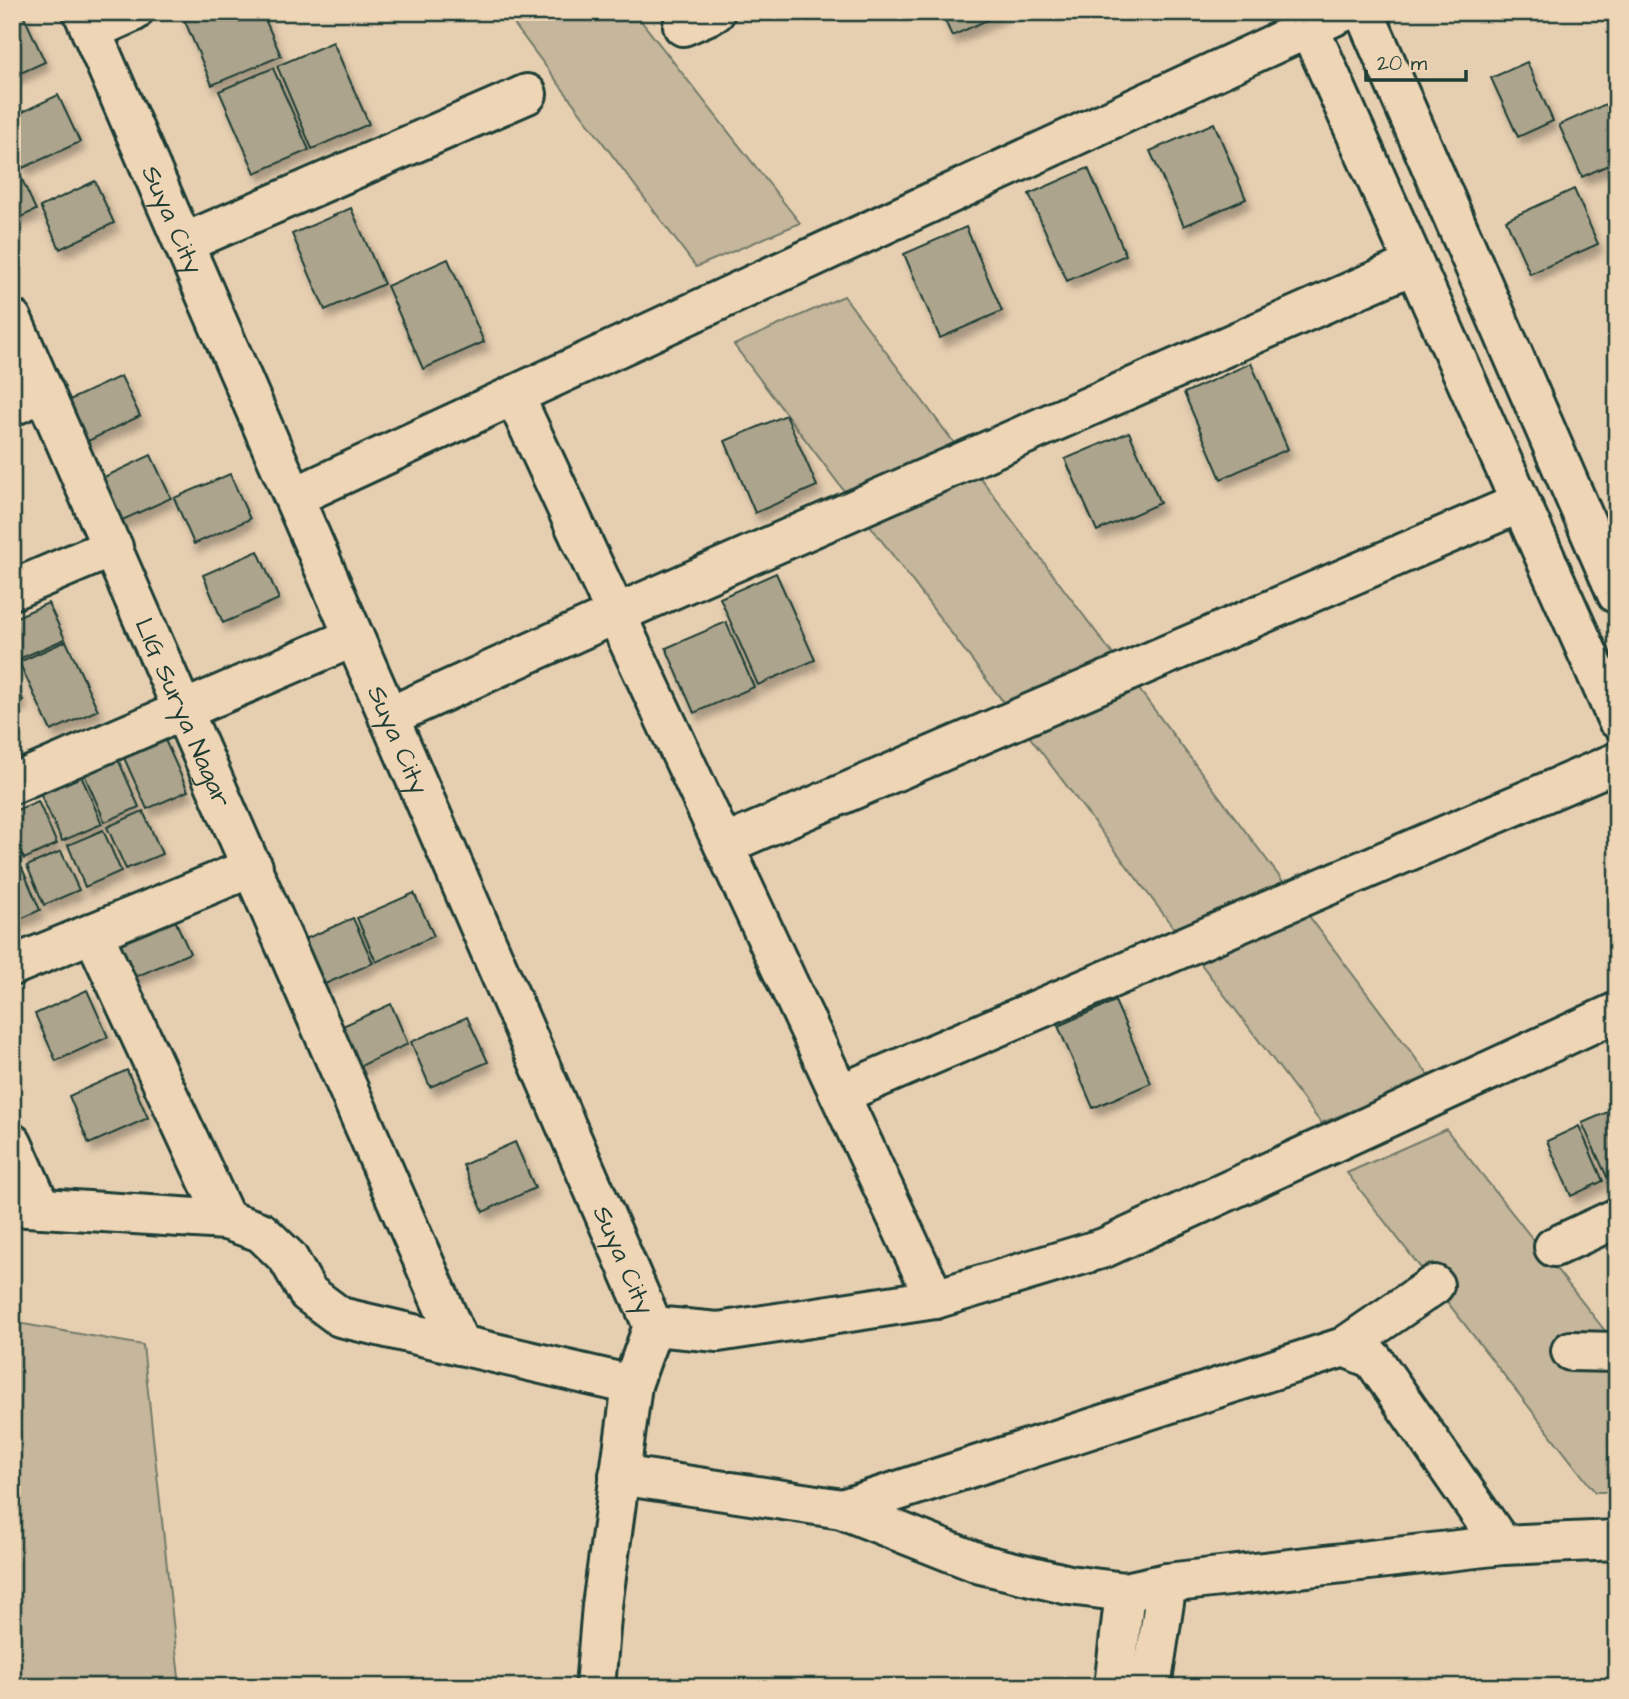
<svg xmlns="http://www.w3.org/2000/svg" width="1629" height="1699" viewBox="0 0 1629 1699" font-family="'Architects Daughter',sans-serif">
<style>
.green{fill:#c5b69c;stroke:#727a68;stroke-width:2}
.building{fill:#aca48c;stroke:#1f3d34;stroke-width:2;filter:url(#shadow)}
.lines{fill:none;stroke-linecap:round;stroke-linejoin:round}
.minor-casing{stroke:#1f3d34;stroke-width:44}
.minor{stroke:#eed5b6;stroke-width:38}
.labels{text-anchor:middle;stroke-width:6;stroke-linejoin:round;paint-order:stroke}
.street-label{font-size:26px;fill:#1f3d34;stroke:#eed5b6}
</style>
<defs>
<filter id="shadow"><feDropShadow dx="4.5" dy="8" stdDeviation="3.5" flood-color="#0004"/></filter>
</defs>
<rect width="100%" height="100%" fill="#e6cfb1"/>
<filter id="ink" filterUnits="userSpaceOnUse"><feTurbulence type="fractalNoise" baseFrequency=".0143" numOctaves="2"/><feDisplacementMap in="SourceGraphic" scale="14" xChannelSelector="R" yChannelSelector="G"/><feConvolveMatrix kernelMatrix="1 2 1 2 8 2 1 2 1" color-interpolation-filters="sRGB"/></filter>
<g filter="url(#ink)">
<path class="green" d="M 505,12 L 634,12 L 800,223 L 696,267 Z
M 844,296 L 1432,1080 L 1321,1123 L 734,345 Z
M 1446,1129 L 1617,1346 L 1617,1492 L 1595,1492 L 1347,1173 Z
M 12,1322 L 143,1345 L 180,1687 L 12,1687 Z"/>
<path class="building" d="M 22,12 L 45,62 L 12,77 L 12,17 Z
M 181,12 L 262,12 L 281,56 L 212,85 Z
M 941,12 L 1005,12 L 952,36 Z
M 333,42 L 369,124 L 312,149 L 277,66 Z
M 1527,62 L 1553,121 L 1518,137 L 1491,78 Z
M 273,68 L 309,150 L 255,173 L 219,91 Z
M 58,95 L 80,142 L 23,168 L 12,146 L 12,117 Z
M 1617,99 L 1617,161 L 1582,177 L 1559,125 Z
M 1214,123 L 1246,199 L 1184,226 L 1150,151 Z
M 1088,168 L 1126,255 L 1067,281 L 1029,194 Z
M 19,173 L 36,210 L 12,221 L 12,176 Z
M 95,181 L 114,223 L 60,249 L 40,207 Z
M 1574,189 L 1598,244 L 1530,274 L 1506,220 Z
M 351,208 L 384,284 L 325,310 L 292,234 Z
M 966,227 L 1002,311 L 940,338 L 904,254 Z
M 448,259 L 484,342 L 423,369 L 387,286 Z
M 1251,363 L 1288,449 L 1221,479 L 1184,393 Z
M 121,376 L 140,416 L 84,443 L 65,402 Z
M 786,415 L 817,486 L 755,513 L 725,441 Z
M 1129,432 L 1160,503 L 1097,531 L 1065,459 Z
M 151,455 L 171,498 L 118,522 L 98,480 Z
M 230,474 L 250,519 L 194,544 L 174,498 Z
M 258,551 L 279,599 L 223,623 L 203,575 Z
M 776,573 L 815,660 L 758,685 L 720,598 Z
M 48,603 L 65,639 L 12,662 L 12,619 Z
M 726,622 L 754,687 L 694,713 L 666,648 Z
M 66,641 L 98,710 L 51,731 L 19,662 Z
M 12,678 L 23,700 L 12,705 Z
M 161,731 L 188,791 L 147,809 L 120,749 Z
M 118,759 L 139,807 L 105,822 L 84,774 Z
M 80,773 L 102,824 L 62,841 L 39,791 Z
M 38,801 L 57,844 L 24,859 L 12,833 L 12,812 Z
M 143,811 L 162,854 L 126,869 L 107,827 Z
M 103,830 L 121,871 L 85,887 L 68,845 Z
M 61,851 L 79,890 L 44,905 L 27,866 Z
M 22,868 L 40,910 L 12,923 L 12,872 Z
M 414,893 L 434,936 L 376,962 L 357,918 Z
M 170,909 L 190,953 L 131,979 L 111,935 Z
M 353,918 L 373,963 L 316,988 L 296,943 Z
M 87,990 L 108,1037 L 56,1061 L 35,1014 Z
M 1115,1001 L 1151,1083 L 1093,1108 L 1058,1026 Z
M 391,1004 L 408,1044 L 352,1070 L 334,1030 Z
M 467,1017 L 488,1062 L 430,1087 L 411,1042 Z
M 127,1070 L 148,1118 L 89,1144 L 69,1096 Z
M 1617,1108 L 1617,1173 L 1607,1177 L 1582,1123 Z
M 1579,1126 L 1603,1181 L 1571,1196 L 1547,1141 Z
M 515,1142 L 535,1188 L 483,1212 L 463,1165 Z"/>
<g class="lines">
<g class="minor-casing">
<g id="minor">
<path id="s1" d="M 83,12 L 653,1326 L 632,1385 L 602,1606 L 595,1687"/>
<path d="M 1302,12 L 1617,719"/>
<path d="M 1364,12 L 1617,594"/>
<path d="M 683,26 L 715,12"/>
<path d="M 91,31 L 133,12"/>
<path d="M 184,243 L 527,94"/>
<path id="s2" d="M 12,319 L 460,1345"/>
<path d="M 514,395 L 935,1299"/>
<path d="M 12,406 L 44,392"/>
<path d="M 294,497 L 1343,12"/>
<path d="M 12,590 L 113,547"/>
<path d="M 388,717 L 616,614 L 1414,264"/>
<path d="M 12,784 L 354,637"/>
<path d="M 724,845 L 1520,503"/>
<path d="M 93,933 L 226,1220"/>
<path d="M 12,966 L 253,867"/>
<path d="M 840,1094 L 1617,762"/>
<path d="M 12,1143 L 41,1208"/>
<path d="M 12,1206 L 226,1220 L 261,1232 L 288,1258 L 308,1293 L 340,1317 L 632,1385"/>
<path d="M 1554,1247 L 1617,1218"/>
<path d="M 653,1326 L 718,1332 L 935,1299 L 1104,1248 L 1617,1012"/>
<path d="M 1344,1347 L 1373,1359 L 1502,1545"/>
<path d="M 1571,1351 L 1617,1352"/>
<path d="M 619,1475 L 842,1509 L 981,1564 L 1069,1585 L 1125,1592 L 1167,1583 L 1502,1545 L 1617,1540"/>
<path d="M 842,1509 L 1344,1347 L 1434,1285"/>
<path d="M 1114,1687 L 1125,1592"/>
<path d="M 1151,1687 L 1167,1583"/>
</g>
</g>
<use href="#minor" class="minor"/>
</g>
</g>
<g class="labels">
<g class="street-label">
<text dy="9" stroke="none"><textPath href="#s1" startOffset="226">Suya City</textPath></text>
<text dy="9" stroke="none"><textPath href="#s2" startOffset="429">LIG Surya Nagar</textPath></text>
<text dy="9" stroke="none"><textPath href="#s1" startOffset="793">Suya City</textPath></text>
<text dy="9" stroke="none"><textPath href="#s1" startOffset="1360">Suya City</textPath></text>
</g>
</g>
<rect width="1629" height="1699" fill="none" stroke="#eed5b6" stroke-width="42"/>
<rect x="21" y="21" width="1587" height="1657" fill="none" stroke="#1f3d34" stroke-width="2.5" filter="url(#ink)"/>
<path d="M1366 70v10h100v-10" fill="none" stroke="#1f3d34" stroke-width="3.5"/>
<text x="1377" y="70" font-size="21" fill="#1f3d34" stroke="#eed5b6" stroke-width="5" paint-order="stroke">20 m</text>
</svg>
